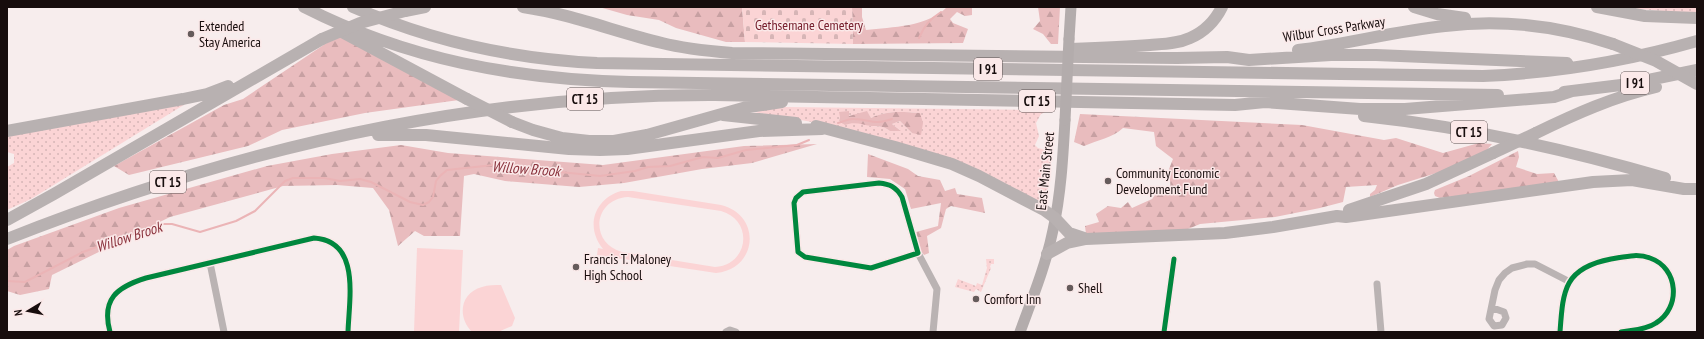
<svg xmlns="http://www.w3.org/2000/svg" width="1704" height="339" viewBox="0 0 1704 339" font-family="'PT Sans Narrow',sans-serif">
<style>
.grass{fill:url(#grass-dots);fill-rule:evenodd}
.forest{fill:url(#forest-firs)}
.cemetery{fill:url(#cemetery-stones)}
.pitch{fill:#fbd4d5;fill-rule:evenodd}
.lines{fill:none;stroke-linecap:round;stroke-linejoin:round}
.stream{stroke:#ebb4b6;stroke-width:2}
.minor{stroke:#bab3b3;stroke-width:7}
.primary{stroke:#b3acac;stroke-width:11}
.motorway{stroke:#b8b1b1;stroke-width:12}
.primary-bridge{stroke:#b3acac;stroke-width:11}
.motorway-bridge{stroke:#b8b1b1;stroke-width:12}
.cycleway-casing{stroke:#fbe9e9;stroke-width:8}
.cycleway{stroke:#00873e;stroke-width:5}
.poi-dot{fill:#655b5b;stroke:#fbe9e9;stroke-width:1.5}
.labels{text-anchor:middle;stroke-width:3;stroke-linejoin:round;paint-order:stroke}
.shield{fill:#fbe9e9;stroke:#5b4f4f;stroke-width:1}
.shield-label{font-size:13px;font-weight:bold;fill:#170d0d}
.park-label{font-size:14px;fill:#77202e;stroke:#fbe9e9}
.poi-label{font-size:14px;fill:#170d0d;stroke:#fbe9e9;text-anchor:start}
.street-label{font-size:14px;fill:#170d0d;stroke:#fbe9e9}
.water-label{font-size:15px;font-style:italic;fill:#8a333d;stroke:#fbe9e9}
</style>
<defs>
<pattern id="grass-dots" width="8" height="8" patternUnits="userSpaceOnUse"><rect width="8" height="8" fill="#fbd4d5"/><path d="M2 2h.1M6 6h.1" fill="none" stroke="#d6b5b6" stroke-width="1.8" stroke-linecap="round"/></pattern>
<pattern id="forest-firs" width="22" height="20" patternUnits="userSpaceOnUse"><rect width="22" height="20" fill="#e9bcbe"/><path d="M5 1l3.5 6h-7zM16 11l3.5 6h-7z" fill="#c7a0a2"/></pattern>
<pattern id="cemetery-stones" width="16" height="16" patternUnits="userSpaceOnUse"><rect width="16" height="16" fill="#fbd4d5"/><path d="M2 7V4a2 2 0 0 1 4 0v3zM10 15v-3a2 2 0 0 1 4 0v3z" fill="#d6b5b6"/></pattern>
</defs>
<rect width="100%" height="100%" fill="#f7eded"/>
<path class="grass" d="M 1618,7 L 1697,7 L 1697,12 L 1684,13 Z
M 187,103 L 31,199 L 7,210 L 7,167 L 14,163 L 14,154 L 7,152 L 7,135 Z
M 785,107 L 1049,110 L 1041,114 L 1036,123 L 1039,136 L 1035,145 L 1038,148 L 1052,152 L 1046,204 L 1044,205 L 1023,194 L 830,125 L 753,112 ZM 867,112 L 871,118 C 888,110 901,112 920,113 L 912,133 L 900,121 L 892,124 L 900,130 L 890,131 C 881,125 881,127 872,126 C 867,125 863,123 859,122 C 851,122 846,123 839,121 L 840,117 L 856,115 Z
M 986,259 L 994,259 L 994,264 L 991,264 L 990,267 L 991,268 L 981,292 L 976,289 L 974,292 L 955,287 L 958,279 L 976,286 L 977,283 L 982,285 L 987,268 Z"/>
<path class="forest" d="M 599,7 L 742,7 L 745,42 L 726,42 L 676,28 L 659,20 L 627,15 Z
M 852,7 L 862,7 L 862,17 L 866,30 C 892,27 928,27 947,7 L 972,7 L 972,15 L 965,16 L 957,12 L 950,19 L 953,23 L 968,29 L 963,43 L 853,44 Z
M 1038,7 L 1060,7 L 1058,44 L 1051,44 L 1043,34 L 1033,29 L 1040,21 Z
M 340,36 L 459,100 L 365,113 L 282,130 L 248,146 L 129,175 L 114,166 L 224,105 L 243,99 L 328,42 Z
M 849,111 L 849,116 L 867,111 L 871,118 C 888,110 901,112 920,113 L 923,123 L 921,135 L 912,133 L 900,121 L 892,124 L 901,131 L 890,131 C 881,125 881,127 871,126 C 862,125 855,121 845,125 L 839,121 L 840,117 L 839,112 Z
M 1080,114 L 1302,125 L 1384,140 L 1396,138 L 1443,153 L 1479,143 L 1492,144 L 1485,152 L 1446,170 L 1398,185 L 1370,197 L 1370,194 L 1375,190 L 1377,185 L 1346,187 L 1343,202 L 1320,208 L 1275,217 L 1200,224 L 1181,232 L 1086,234 L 1085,226 L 1099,222 L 1096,214 L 1108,206 L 1121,208 L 1128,202 L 1132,208 L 1152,199 L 1155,195 L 1171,192 L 1169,169 L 1173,159 L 1156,146 L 1154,132 L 1123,128 C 1112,138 1098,140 1084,146 L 1074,142 Z
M 817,144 L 752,163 L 702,169 L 624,183 L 579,187 L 505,181 L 474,174 L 464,176 L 460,236 L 424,236 L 415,231 L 398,246 L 389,210 L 373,188 L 337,185 L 283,186 L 170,217 L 52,275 L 49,289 L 20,295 L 7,291 L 7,250 L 14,246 L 119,208 L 267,166 L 332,154 L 401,145 L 448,153 L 603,165 L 744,146 Z
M 1518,151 L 1519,157 L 1516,167 L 1537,174 L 1554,173 L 1560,184 L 1440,198 L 1435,196 L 1434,193 L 1435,190 L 1469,176 Z
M 868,154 L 908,169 L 918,176 L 940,180 L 945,191 L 955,188 L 957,194 L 982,198 L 985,213 L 951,206 L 946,209 L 941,228 L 927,236 L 929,253 L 924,255 L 921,251 L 916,232 L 938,226 L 941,203 L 911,209 L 905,189 L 890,179 L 867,177 Z"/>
<path class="cemetery" d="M 742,7 L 852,7 L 853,44 L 745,42 Z"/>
<path class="pitch" d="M 621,191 L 633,191 L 721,205 C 762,215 758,269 716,273 L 597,255 L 598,248 L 603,249 C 585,227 594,199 621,191 ZM 628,197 L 721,211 C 754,220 749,265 715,267 L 622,252 C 589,243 593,199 628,197 Z
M 417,248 L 463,250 L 459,332 L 414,332 Z
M 501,285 L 515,318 L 512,326 L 498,332 L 472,332 C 457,317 460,293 482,287 C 488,285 495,285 501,285 Z"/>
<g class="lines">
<path class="stream" d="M 919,38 C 924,26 930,19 941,12
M 838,123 C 843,122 849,118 854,119 C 871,119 871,126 892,119
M 7,281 L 25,282 L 83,252 L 160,224 L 172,224 L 200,232 L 236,221 L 255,211 L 285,181 L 293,178 L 324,178 L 340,181 L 360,179 L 371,182 L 410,202 L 423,205 L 429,202 L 433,197 L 436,181 L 440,176 L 447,170 L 503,164 L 530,169 L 600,176 L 635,171 L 648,167 L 670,166 L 703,157 L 718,158 L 746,150 L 797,145 L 809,140"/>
<path class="minor" d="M 879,183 C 890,184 896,187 902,197 L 918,253 L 871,268 L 805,257 L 798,252 L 794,203 L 796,198 L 803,192 Z
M 918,253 L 937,289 L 933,332
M 210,263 L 224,332
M 1377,284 L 1381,332
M 1493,308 L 1504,312 L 1506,318 L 1502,325 L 1494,326 L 1489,319 L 1495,290 L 1499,280 L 1505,273 L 1512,268 L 1527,264 L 1535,264 L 1570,282
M 110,332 C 101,299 117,287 146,278 L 314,238 C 361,241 349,299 348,332
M 726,332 L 730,330 L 736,332
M 1164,332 L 1174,259
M 1560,332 C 1563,290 1564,268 1611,259 C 1624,257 1637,253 1650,258 C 1679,268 1681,308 1656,323 C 1646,330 1632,330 1621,332"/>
<path class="primary" d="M 1069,39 L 1071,7
M 1020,332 C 1032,299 1046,265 1053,230 C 1061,194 1063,156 1065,120"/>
<path class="motorway" d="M 304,7 C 408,60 515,79 630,82 L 1498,95
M 353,7 C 431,41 512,59 597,63 L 1483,76 C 1556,73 1627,61 1697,41
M 523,7 C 571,14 616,32 662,43 C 685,49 708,51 732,53 L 1177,58 L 1227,57 L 1249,60 L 1331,55 L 1376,55 L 1567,63
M 1414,7 L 1437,14 L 1465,18
M 1597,7 L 1645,16 L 1697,18
M 405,11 L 425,7
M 342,32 L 467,99
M 1070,49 C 1097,48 1124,47 1150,45 C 1163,44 1177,44 1190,38 C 1204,32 1215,21 1222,7
M 1298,50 C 1347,44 1396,31 1445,26 C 1501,19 1559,26 1613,44
M 1564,92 L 1629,84 L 1697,70
M 723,115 L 796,123
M 1364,116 C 1466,127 1566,149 1665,178
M 512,122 L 533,130 L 562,138 L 589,141 L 614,141 L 647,135 L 743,108 L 782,102
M 816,126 L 895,147 L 952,164 L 979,176 L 1044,210 L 1055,218 L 1069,233 L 1084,238
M 7,131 L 183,99 L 207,94 L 228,86
M 1536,133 C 1575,114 1613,97 1656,87
M 378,135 L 426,135 L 569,149 L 600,150 L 627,149 L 759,131 L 822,129
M 1349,210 L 1426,184 L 1493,153
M 7,220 L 54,194 L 322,39
M 7,239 C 232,150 473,94 715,95 L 1235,105 L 1265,102 L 1360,109 L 1405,109 L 1554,97 L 1572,91
M 1047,254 L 1067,243 L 1086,239 L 1225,233 L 1273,227 L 1337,216 L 1346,217 L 1593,182 L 1632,180 L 1684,189 L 1697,189"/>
<path class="primary-bridge" d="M 1065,120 L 1069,39"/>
<path class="motorway-bridge" d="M 322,39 L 360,23 L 405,11
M 1613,44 L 1656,61 L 1697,84
M 467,99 L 512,122
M 1493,153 L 1536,133"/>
<g class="cycleway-casing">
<path id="cycleway" d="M 879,183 C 890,184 896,187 902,197 L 918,253 L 871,268 L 805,257 L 798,252 L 794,203 L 796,198 L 803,192 Z
M 110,332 C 101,299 117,287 146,278 L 314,238 C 361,241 349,299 348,332
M 1164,332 L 1174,259
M 1560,332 C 1563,290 1564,268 1611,259 C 1624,257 1637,253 1650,258 C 1679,268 1681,308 1656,323 C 1646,330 1632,330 1621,332"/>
</g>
<use href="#cycleway" class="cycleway"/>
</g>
<g class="poi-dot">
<circle cx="191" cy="34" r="4"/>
<circle cx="1108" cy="181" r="4"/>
<circle cx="576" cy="267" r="4"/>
<circle cx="1070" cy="288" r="4"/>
<circle cx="976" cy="299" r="4"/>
</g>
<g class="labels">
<g class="shield">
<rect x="974" y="58" width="28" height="22" rx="3"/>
<rect x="1621" y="72" width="28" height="22" rx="3"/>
<rect x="567" y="88" width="36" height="22" rx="3"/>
<rect x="1019" y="90" width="36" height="22" rx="3"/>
<rect x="1451" y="121" width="36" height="22" rx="3"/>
<rect x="150" y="171" width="36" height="22" rx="3"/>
</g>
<g class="shield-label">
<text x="988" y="74">I 91</text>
<text x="1635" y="88">I 91</text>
<text x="585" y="104">CT 15</text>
<text x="1037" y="106">CT 15</text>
<text x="1469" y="137">CT 15</text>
<text x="168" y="187">CT 15</text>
</g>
<g class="park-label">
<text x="809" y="30">Gethsemane Cemetery</text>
</g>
<g class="poi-label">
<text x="199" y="31">Extended<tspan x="199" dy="16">Stay America</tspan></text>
<text x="1116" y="178">Community Economic<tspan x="1116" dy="16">Development Fund</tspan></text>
<text x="584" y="264">Francis T. Maloney<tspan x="584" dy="16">High School</tspan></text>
<text x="1078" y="293">Shell</text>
<text x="984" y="304">Comfort Inn</text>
</g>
<g class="street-label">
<text transform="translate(1334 29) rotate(-9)" y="5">Wilbur Cross Parkway</text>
<text transform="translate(1045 171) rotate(-84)" y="5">East Main Street</text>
</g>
<g class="water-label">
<text transform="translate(526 169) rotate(4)" y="5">Willow Brook</text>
<text transform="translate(129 237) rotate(-18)" y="5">Willow Brook</text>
</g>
</g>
<rect width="1704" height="339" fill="none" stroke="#170d0d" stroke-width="16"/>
<g transform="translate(28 311) rotate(260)" stroke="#fbe9e9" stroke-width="3" paint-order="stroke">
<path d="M0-3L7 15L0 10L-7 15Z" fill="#170d0d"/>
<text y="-6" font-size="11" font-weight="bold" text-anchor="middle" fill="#170d0d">N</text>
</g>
</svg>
